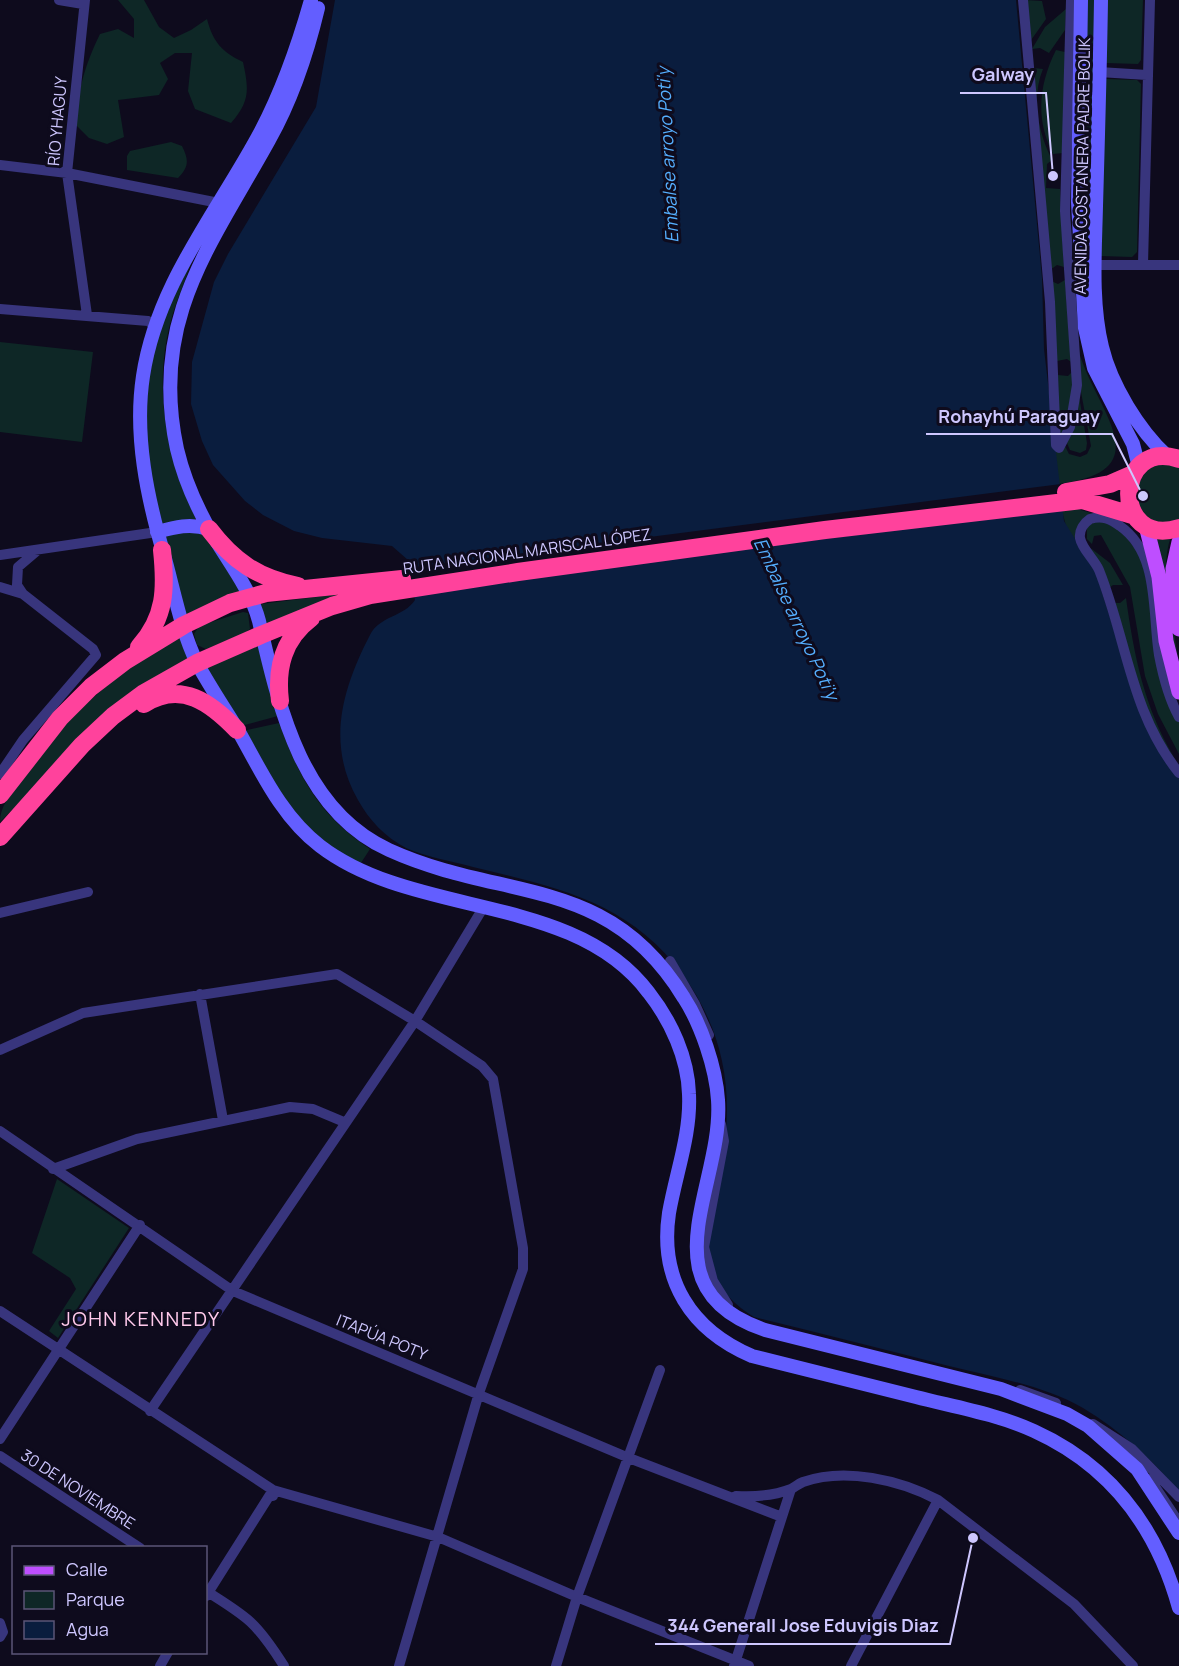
<svg xmlns="http://www.w3.org/2000/svg" width="1179" height="1666" viewBox="0 0 1179 1666" font-family="Manrope,sans-serif">
<style>
.green{fill:#0e2726}
.water{fill:#0a1d3e}
.pier{fill:#0e0b1d}
.lines{fill:none;stroke-linecap:round;stroke-linejoin:round}
.street{stroke:#38357d;stroke-width:10}
.secondary{stroke:#635eff;stroke-width:14}
.primary{stroke:#be4eff;stroke-width:15}
.highway{stroke:#ff429c;stroke-width:18}
.labels{text-anchor:middle;stroke-width:6;stroke-linejoin:round;paint-order:stroke}
.street-label{font-size:16px;fill:#cec7ff;stroke:#0e0b1d}
.water-label{font-size:18px;font-style:italic;fill:#55afff;stroke:#0e0b1d}
.quarter-label{font-size:20px;letter-spacing:1.5px;fill:#ffc9eb;stroke:#0e0b1d}
.leader{fill:none;stroke:#cec7ff;stroke-width:2}
.callout-dot{fill:#cec7ff;stroke:#0e0b1d;stroke-width:2}
.callout-label{font-size:18px;text-anchor:middle;font-weight:bold;fill:#cec7ff;stroke:#0e0b1d;stroke-width:6;stroke-linejoin:round;paint-order:stroke}
</style>
<rect width="100%" height="100%" fill="#0e0b1d"/>
<path class="green" d="M 118,0 L 144,0 L 159,27 L 174,38 L 191,30 L 207,19 C 213,42 222,52 243,62 C 249,90 250,101 231,123 L 195,109 L 188,91 L 192,53 L 175,53 L 160,63 L 168,79 L 159,95 L 118,100 L 124,137 L 107,144 L 89,138 L 75,124 C 79,88 84,67 100,34 L 118,29 L 134,38 L 134,19 Z
M 1025,0 L 1042,1 L 1046,19 L 1029,43 Z
M 1087,0 L 1098,0 L 1090,257 L 1087,257 L 1082,214 Z
M 1106,0 L 1143,0 L 1141,60 L 1138,64 L 1106,63 Z
M 1066,9 L 1065,30 L 1049,53 L 1040,48 L 1032,49 L 1045,27 Z
M 1056,50 L 1065,52 L 1063,153 L 1053,154 C 1035,119 1039,84 1056,50 Z
M 1034,68 L 1043,69 C 1031,98 1038,132 1052,160 L 1047,164 L 1046,188 L 1060,189 L 1064,267 L 1057,265 L 1050,270 Z
M 1107,79 L 1137,80 L 1141,84 L 1137,252 L 1132,257 L 1101,256 L 1104,80 Z
M 171,142 L 182,146 C 189,160 189,167 178,178 L 127,170 L 127,156 L 130,151 Z
M 187,264 L 190,266 C 185,281 178,297 173,313 C 152,382 165,456 196,519 L 161,524 C 152,482 142,438 145,396 C 148,351 169,304 187,264 Z
M 1065,280 L 1071,362 L 1067,359 L 1057,361 L 1051,281 L 1058,284 Z
M 0,342 L 93,352 L 82,442 L 0,432 Z
M 1079,352 C 1096,411 1163,471 1058,484 L 1055,448 L 1064,444 L 1069,454 L 1080,457 L 1087,454 L 1091,446 L 1081,392 Z
M 1072,372 L 1072,406 L 1059,441 L 1058,375 L 1068,376 Z
M 1079,396 L 1087,443 L 1086,450 L 1080,453 L 1070,450 L 1067,443 Z
M 1150,465 L 1179,465 L 1179,522 L 1154,524 L 1138,510 L 1137,479 Z
M 1077,509 L 1099,515 L 1092,516 L 1077,544 L 1066,526 L 1062,511 Z
M 1101,519 L 1122,531 L 1141,557 L 1179,722 L 1179,754 L 1158,714 L 1145,676 L 1130,587 L 1101,535 L 1094,536 L 1092,544 L 1087,539 L 1087,526 Z
M 193,529 L 204,532 L 243,596 L 184,619 L 162,536 Z
M 1171,536 C 1156,580 1179,632 1179,677 L 1154,537 Z
M 1084,543 L 1110,563 L 1123,585 L 1113,585 L 1109,588 Z
M 348,593 L 266,624 L 261,604 Z
M 1126,598 C 1134,655 1144,707 1174,757 L 1148,721 L 1114,603 L 1120,603 Z
M 243,612 L 248,613 L 250,629 L 245,633 L 206,649 L 197,645 L 194,634 L 199,626 Z
M 180,632 L 188,659 L 41,781 L 0,822 C 0,806 10,796 19,782 C 61,721 117,672 180,632 Z
M 259,641 L 278,716 L 241,726 L 202,663 Z
M 279,723 C 300,779 319,815 370,849 L 359,866 L 333,851 L 286,806 L 243,731 Z
M 57,1179 L 129,1228 L 58,1338 L 49,1331 L 76,1289 L 70,1278 L 32,1253 Z"/>
<path class="water" d="M 335,0 L 1016,0 L 1042,278 L 1044,349 L 1064,521 L 1096,573 L 1133,691 L 1179,778 L 1179,1491 C 1150,1458 1121,1431 1083,1408 C 1043,1385 993,1377 949,1366 C 884,1349 819,1333 754,1317 C 731,1303 709,1280 707,1251 C 706,1241 711,1227 712,1217 C 718,1181 727,1145 727,1109 C 727,1059 712,1015 683,975 C 629,901 556,887 473,867 C 451,861 427,857 406,848 C 385,837 369,820 358,800 C 326,744 342,689 370,635 C 379,616 404,617 415,600 L 408,560 L 392,546 L 322,538 L 294,531 L 263,515 L 245,501 L 213,465 L 202,441 L 191,404 L 192,362 L 214,282 L 228,254 L 316,107 Z"/>
<path class="pier" d="M 1061,484 L 1066,508 L 413,592 L 408,568 Z"/>
<g class="lines">
<path class="street" d="M 59,0 L 83,4
M 85,0 L 67,173 L 87,315
M 1023,0 L 1050,302 L 1056,445 L 1059,448 L 1070,427 L 1077,385 L 1065,211 L 1071,0
M 1099,72 L 1147,75
M 0,165 L 67,173 L 219,203
M 1143,264 L 1150,0
M 1089,265 L 1179,265
M 0,309 L 148,321 L 155,326
M 0,555 L 157,532
M 0,587 L 23,594
M 1179,717 C 1169,699 1163,676 1159,655 C 1152,612 1160,554 1120,526 C 1111,519 1102,515 1090,519 C 1084,523 1079,530 1080,538 C 1082,549 1094,559 1099,570 C 1127,640 1130,711 1179,773
M 0,774 L 23,740 L 96,655 L 93,649 L 23,594 L 17,585 L 18,567 L 38,550
M 0,913 L 88,892
M 670,961 L 695,1004 L 709,1035
M 200,994 L 223,1120
M 0,1050 L 83,1013 L 337,974 L 415,1021 L 482,1066 L 493,1079 L 523,1248 L 523,1269 L 479,1393 L 399,1666
M 721,1124 L 724,1141 L 704,1247 L 713,1281 L 728,1305
M 0,1131 L 233,1291 L 629,1458 L 782,1517
M 53,1169 L 137,1139 L 290,1107 L 313,1109 L 344,1122
M 0,1311 L 273,1490 L 438,1537 L 577,1597 L 749,1666
M 1020,1390 L 1056,1403
M 150,1411 L 415,1021 L 483,908
M 1093,1424 L 1132,1449 L 1179,1497
M 0,1439 L 140,1225
M 0,1456 L 140,1548
M 1150,1479 L 1176,1518
M 736,1496 C 754,1497 773,1496 791,1489 C 795,1487 798,1484 803,1482 C 845,1467 900,1480 938,1500 L 1074,1604 L 1133,1666
M 206,1591 C 248,1617 257,1623 284,1666
M 206,1596 L 273,1490 L 273,1496
M 0,1623 L 3,1632 L 0,1637
M 160,1666 L 168,1652
M 556,1666 L 577,1597 L 660,1370
M 734,1666 L 791,1489
M 851,1666 L 938,1500"/>
<path class="secondary" d="M 311,0 C 298,46 283,89 261,131 C 218,212 157,283 143,376 C 134,435 147,497 164,555 C 174,591 181,630 197,663 C 210,687 225,709 239,732 C 262,773 282,817 320,846 C 415,919 574,892 649,993 C 671,1021 688,1058 689,1094 C 691,1134 676,1173 669,1213 C 659,1280 691,1330 752,1356 C 807,1370 861,1383 916,1397 C 955,1407 997,1414 1034,1431 C 1111,1466 1157,1528 1179,1608
M 1081,0 L 1078,202 L 1085,328 L 1094,368 L 1133,444 L 1139,467
M 1101,0 C 1100,69 1098,137 1096,206 C 1095,252 1091,302 1102,347 C 1111,385 1139,430 1167,456
M 318,8 C 307,54 292,99 269,140 C 211,245 149,320 177,449 C 184,479 197,508 212,534 C 228,561 251,590 259,621 C 279,707 301,810 389,850 C 503,902 608,873 684,998 C 701,1024 716,1068 718,1100 C 724,1185 642,1288 765,1330 L 1001,1389 L 1067,1414 L 1088,1426 L 1137,1469 L 1179,1533
M 157,532 C 175,527 190,523 209,529"/>
<path class="primary" d="M 1146,526 L 1159,577 L 1166,641 L 1179,692
M 1179,542 L 1173,569 L 1179,629"/>
<path class="highway" d="M 1179,459 C 1114,437 1111,549 1179,528
M 1066,492 L 1110,484 L 1133,474
M 209,529 C 233,561 258,578 298,586
M 139,647 C 166,617 166,588 162,550
M 280,701 C 276,668 283,639 311,618
M 144,704 C 181,680 211,703 237,730
M 0,795 L 60,718 L 91,687 L 125,661 L 184,625 L 230,603 L 266,593 L 402,579
M 0,837 L 82,745 L 113,716 L 144,693 L 197,663 L 261,635 L 332,606 L 370,595 L 518,572 L 825,530 L 1082,500 L 1135,516"/>
</g>
<g class="labels">
<g class="street-label">
<text transform="translate(57 121) rotate(-85)" y="6">RÍO YHAGUY</text>
<text transform="translate(1082 166) rotate(-89)" y="6">AVENIDA COSTANERA PADRE BOLIK</text>
<text transform="translate(527 551) rotate(-8)" y="6">RUTA NACIONAL MARISCAL LÓPEZ</text>
<text transform="translate(382 1337) rotate(22)" y="6">ITAPÚA POTY</text>
<text transform="translate(78 1489) rotate(33)" y="6">30 DE NOVIEMBRE</text>
</g>
<g class="water-label">
<text transform="translate(668 155) rotate(-93)" y="6">Embalse arroyo Poti'y</text>
<text transform="translate(796 619) rotate(65)" y="6">Embalse arroyo Poti'y</text>
</g>
<g class="quarter-label">
<text x="141" y="1326">JOHN KENNEDY</text>
</g>
</g>
<path class="leader" d="M1053 176L1046 93H960M1143 496L1112 434H926M973 1538L950 1644H655"/>
<g class="callout-dot">
<circle cx="1053" cy="176" r="6"/>
<circle cx="1143" cy="496" r="6"/>
<circle cx="973" cy="1538" r="6"/>
</g>
<g class="callout-label">
<text x="1003" y="81">Galway</text>
<text x="1019" y="423">Rohayhú Paraguay</text>
<text x="803" y="1632">344 Generall Jose Eduvigis Diaz</text>
</g>
<rect x="12" y="1546" width="195" height="108" fill="#0e0b1d" stroke="#5b5677" stroke-width="1.5"/>
<rect x="24" y="1566" width="30" height="9" fill="#be4eff" stroke="#5b5677" stroke-width="1.5"/>
<text x="66" y="1576" font-size="18" fill="#cec7ff">Calle</text>
<rect x="24" y="1591" width="30" height="18" fill="#0e2726" stroke="#5b5677" stroke-width="1.5"/>
<text x="66" y="1606" font-size="18" fill="#cec7ff">Parque</text>
<rect x="24" y="1621" width="30" height="18" fill="#0a1d3e" stroke="#5b5677" stroke-width="1.5"/>
<text x="66" y="1636" font-size="18" fill="#cec7ff">Agua</text>
</svg>
